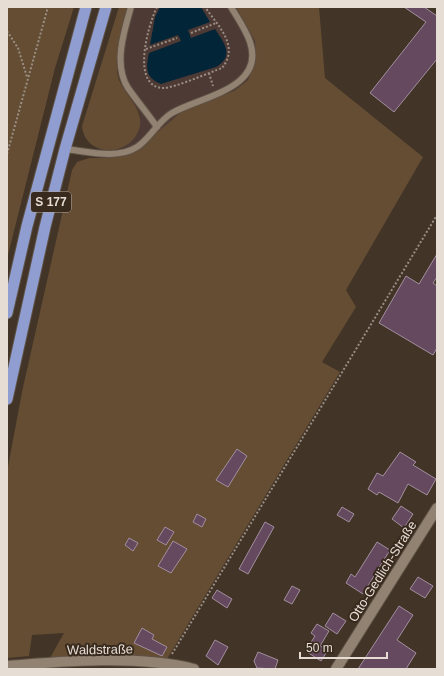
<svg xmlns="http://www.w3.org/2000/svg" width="444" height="676" viewBox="0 0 444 676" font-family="Arial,sans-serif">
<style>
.industrial{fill:#4e3a35}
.green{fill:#654d34}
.water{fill:#032538}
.building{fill:#65495f;stroke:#a28f9e}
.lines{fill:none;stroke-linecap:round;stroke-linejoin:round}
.service-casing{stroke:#5e5246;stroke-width:8}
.minor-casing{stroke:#5e5246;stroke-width:12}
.trunk-casing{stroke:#5e5246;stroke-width:13}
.path{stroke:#998e84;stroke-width:2;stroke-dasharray:2 2;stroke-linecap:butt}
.service{stroke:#928272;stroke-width:6}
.minor{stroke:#928272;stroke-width:10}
.trunk{stroke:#909dd1;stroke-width:11}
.labels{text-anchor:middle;stroke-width:4;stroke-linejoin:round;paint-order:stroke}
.shield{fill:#382a1d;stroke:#b2a79e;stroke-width:1}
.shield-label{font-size:12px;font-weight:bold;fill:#e6ddd5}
.street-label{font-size:13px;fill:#e6ddd5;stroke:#382a1d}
</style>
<rect width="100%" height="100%" fill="#423427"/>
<path class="industrial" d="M 128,7 L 236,7 L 255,41 L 256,61 L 248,80 L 234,91 L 211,100 L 136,150 L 106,158 L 106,150 L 121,148 L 133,139 L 139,131 L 140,114 L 122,87 L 118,75 L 117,61 Z"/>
<path class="green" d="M 7,7 L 74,7 L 55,68 L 7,259 Z
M 119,7 L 128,7 C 122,24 114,59 118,77 C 123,95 148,111 138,132 C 127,157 85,157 82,126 Z
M 236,7 L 319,7 L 325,78 L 423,157 L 346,290 L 356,307 L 322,362 L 340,372 L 167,659 L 143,656 L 50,658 L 64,633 L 32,635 L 29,656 L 7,658 L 7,472 L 22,392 L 72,170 L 77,162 L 89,158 L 106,158 L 136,150 L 185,109 L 234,91 L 248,80 L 256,61 L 255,41 Z"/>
<path class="water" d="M 160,7 L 201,7 L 210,22 L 188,30 L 191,38 L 215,29 C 224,43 235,56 216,67 L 161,84 C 145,78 146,67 149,53 L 181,41 L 178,35 L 150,45 L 155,17 Z"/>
<path class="building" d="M 404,7 L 424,7 L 437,16 L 437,59 L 394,112 L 370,93 L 426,22 Z
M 437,254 L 437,277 L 433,283 L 437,286 L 437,348 L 433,355 L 379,323 L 406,276 L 419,284 Z
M 237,449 L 247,456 L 228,487 L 216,480 Z
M 400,452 L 416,462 L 413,465 L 436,479 L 427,495 L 408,484 L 398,503 L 379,492 L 377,495 L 368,489 L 377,473 L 383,476 Z
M 401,506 L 413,514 L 404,528 L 392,519 Z
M 342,507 L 354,514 L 349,522 L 337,515 Z
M 197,514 L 206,519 L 202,527 L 193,522 Z
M 265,522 L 274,527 L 248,574 L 239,569 Z
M 165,527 L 174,532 L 166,545 L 157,540 Z
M 129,538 L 138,543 L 133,551 L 125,545 Z
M 173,541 L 187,549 L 171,573 L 158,566 Z
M 377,542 L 390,550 L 363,594 L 346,583 L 351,574 L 355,577 Z
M 418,577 L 433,586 L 425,598 L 410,589 Z
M 292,586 L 300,590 L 292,604 L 284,600 Z
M 217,590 L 232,599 L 227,608 L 212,598 Z
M 399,606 L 413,615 L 397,640 L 416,653 L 406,669 L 358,669 Z
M 333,613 L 346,621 L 337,634 L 325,626 Z
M 317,624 L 329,631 L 320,646 L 328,650 L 321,661 L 307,652 L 308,647 L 315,636 L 311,633 Z
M 142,628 L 154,635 L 152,639 L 167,647 L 162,656 L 134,643 Z
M 215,640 L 228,647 L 218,665 L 206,656 Z
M 258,652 L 278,660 L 275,669 L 257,668 L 254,661 Z"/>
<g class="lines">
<g class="service-casing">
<path id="service" d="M 131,7 C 124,31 113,65 128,88 C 137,101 148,114 157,127
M 65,149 C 86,151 117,160 137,147 C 150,139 158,121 172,113 C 199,97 266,89 250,42 C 246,30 237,17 231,7"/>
</g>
<g class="minor-casing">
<path id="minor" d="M 7,666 C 63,661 140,655 194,669
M 336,669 L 437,508"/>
</g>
<g class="trunk-casing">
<path id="trunk" d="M 7,313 L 27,226 L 86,7
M 7,399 L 45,227 L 65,149 L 106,7"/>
</g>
<path class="path" d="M 157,7 C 148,25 130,88 164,88 C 174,88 211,72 222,68 C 240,46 218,26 205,7
M 7,31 L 18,48 L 27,77
M 191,33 L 216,23
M 146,49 L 177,38
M 209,73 L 213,86
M 7,154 L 48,7
M 172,654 L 437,215"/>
<use href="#service" class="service"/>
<use href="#minor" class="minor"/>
<use href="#trunk" class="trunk"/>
</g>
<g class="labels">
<rect class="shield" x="31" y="192" width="40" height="20" rx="3"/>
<g class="shield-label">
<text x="51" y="206">S 177</text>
</g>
<g class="street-label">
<text transform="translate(382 571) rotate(-58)" y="5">Otto-Gedlich-Straße</text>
<text transform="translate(100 649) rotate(-1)" y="5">Waldstraße</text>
</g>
</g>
<rect width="444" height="676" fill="none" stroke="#e6ddd5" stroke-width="16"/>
<path d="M300 652v6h87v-6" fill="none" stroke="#e6ddd5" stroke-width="2"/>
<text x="306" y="652" font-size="12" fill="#e6ddd5" stroke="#382a1d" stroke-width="3" paint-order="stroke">50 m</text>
</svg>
